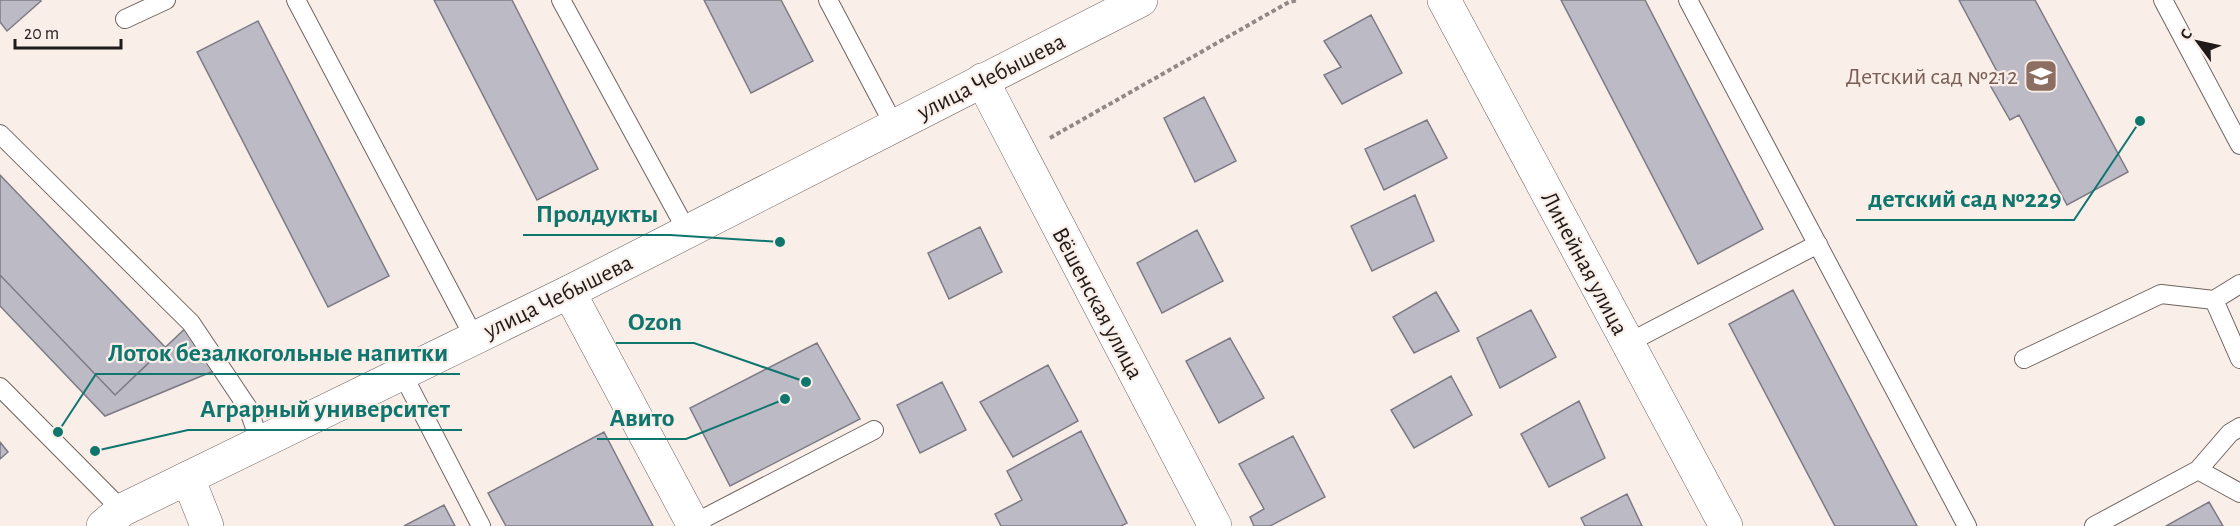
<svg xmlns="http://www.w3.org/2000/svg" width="2240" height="526" viewBox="0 0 2240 526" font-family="'Alegreya Sans',sans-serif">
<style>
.building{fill:#bbbac5;stroke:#7c7b85;stroke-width:1.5}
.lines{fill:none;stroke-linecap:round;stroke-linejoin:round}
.service-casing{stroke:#6f6460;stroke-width:20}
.minor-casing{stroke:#6f6460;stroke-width:34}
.tertiary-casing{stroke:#6f6460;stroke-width:34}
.path{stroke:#928986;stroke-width:4;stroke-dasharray:4.5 3;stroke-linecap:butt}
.service{stroke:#fff;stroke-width:18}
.minor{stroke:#fff;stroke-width:33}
.tertiary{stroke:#fff;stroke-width:33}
.labels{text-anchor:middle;stroke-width:4.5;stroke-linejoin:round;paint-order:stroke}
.street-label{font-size:24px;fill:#1f1a19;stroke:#faeee9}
.education-label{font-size:24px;fill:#785e54;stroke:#faeee9;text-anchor:end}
.leader{fill:none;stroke:#0f766e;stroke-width:2}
.callout-dot{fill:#0f766e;stroke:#faeee9;stroke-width:2}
.callout-label{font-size:26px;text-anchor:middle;font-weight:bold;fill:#0f766e;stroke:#faeee9;stroke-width:4.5;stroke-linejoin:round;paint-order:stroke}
</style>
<rect width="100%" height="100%" fill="#faeee9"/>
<path class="building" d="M 0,0 L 40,0 L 41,1 L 7,31 L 0,22 Z
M 434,0 L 512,0 L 598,169 L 537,200 Z
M 704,0 L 781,0 L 813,61 L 751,93 Z
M 1561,0 L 1645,0 L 1763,229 L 1698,264 Z
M 1959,0 L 2035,0 L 2128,172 L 2067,205 L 2019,115 L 2010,120 L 1990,85 L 2001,79 Z
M 1371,15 L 1402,73 L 1342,104 L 1324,75 L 1341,67 L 1324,41 Z
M 258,21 L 389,276 L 328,307 L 197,52 Z
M 1204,97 L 1236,161 L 1195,182 L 1164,118 Z
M 1427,120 L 1447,158 L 1384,190 L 1365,149 Z
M 0,175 L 165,347 L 115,395 L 0,275 Z
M 1415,195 L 1434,241 L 1372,271 L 1351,226 Z
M 980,227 L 1002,272 L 949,299 L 928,253 Z
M 1197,230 L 1223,281 L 1162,313 L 1137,263 Z
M 0,275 L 115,395 L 191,323 L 216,370 L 105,416 L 0,306 Z
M 1793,290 L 1917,526 L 1835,526 L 1729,324 Z
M 1436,292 L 1459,331 L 1414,353 L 1393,317 Z
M 1531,310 L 1556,357 L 1500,388 L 1477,338 Z
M 1230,338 L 1264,398 L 1219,423 L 1186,361 Z
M 817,343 L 860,419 L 730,486 L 690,408 Z
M 1048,365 L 1078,421 L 1013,457 L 980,402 Z
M 1451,376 L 1472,415 L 1414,448 L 1391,410 Z
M 942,382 L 966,430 L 920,453 L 897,405 Z
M 1579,401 L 1605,458 L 1549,487 L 1521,434 Z
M 1081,431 L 1127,523 L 1121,526 L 1001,526 L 995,514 L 1022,500 L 1007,471 Z
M 604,432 L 653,526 L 506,526 L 488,493 Z
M 1293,436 L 1325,497 L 1270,526 L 1254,526 L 1250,517 L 1264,509 L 1239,464 Z
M 0,442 L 8,452 L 0,459 Z
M 1627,494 L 1642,526 L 1585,526 L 1581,518 Z
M 2209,502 L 2223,526 L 2166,526 Z
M 444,505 L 455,526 L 404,526 Z"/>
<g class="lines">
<g class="service-casing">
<path id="service" d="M 296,0 L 474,337
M 561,0 L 687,231
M 828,0 L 894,125
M 1688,0 L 1967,526
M 2163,0 L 2240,145
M 125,19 L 166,0
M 0,134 L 191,323 L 248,408 L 260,442
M 2214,300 L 2240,284
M 1628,343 L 1818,244
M 2024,359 L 2161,294 L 2214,300 L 2240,359
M 402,373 L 481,526
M 0,387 L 122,510
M 2198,470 L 2240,493
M 693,524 L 874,430
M 2094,526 L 2198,470 L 2230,433 L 2240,427"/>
</g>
<g class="minor-casing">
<path id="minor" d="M 1444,0 L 1726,526
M 982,80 L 1215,526
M 569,292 L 694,526
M 188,478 L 207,526"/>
</g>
<g class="tertiary-casing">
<path id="tertiary" d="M 103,526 L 122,510 L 569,292 L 1141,0"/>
</g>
<path class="path" d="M 1050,138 L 1289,2 L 1298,0"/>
<use href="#service" class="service"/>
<use href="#minor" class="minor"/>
<use href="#tertiary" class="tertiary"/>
</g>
<defs>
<g id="school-square" transform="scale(1.725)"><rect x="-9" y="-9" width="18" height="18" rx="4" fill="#8d6e63" stroke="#faeee9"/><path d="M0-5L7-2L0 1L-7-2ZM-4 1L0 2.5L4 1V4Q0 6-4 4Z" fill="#fff"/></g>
</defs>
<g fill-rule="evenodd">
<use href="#school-square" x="2041" y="76"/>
</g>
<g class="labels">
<g class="street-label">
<text transform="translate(991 76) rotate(-27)" y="8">улица Чебышева</text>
<text transform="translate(1585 263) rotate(62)" y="8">Линейная улица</text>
<text transform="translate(558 296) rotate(-26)" y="8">улица Чебышева</text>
<text transform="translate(1098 303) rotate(62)" y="8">Вёшенская улица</text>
</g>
<g class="education-label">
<text x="2018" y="84">Детский сад №212</text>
</g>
</g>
<path class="leader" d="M2140 121L2074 220H1856M780 242L670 235H523M806 382L694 343H616M58 432L96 374H460M95 451L188 430H462M785 399L686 439H597"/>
<g class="callout-dot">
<circle cx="2140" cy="121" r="6"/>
<circle cx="780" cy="242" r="6"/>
<circle cx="806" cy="382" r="6"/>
<circle cx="58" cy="432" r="6"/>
<circle cx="95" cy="451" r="6"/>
<circle cx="785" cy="399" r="6"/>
</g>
<g class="callout-label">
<text x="1965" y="207">детский сад №229</text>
<text x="597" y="222">Пролдукты</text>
<text x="655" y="330">Ozon</text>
<text x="278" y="361">Лоток безалкогольные напитки</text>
<text x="325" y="417">Аграрный университет</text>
<text x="642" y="426">Авито</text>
</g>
<g transform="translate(2198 42) rotate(303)" stroke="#faeee9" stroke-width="4.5" paint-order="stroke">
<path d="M0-4.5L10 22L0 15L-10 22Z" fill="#1f1a19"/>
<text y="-9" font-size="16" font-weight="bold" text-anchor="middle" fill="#1f1a19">С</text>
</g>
<path d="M15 39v9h106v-9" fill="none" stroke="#1f1a19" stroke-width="3"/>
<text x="24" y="39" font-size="18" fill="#1f1a19" stroke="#faeee9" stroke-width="4.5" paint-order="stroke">20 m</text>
</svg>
